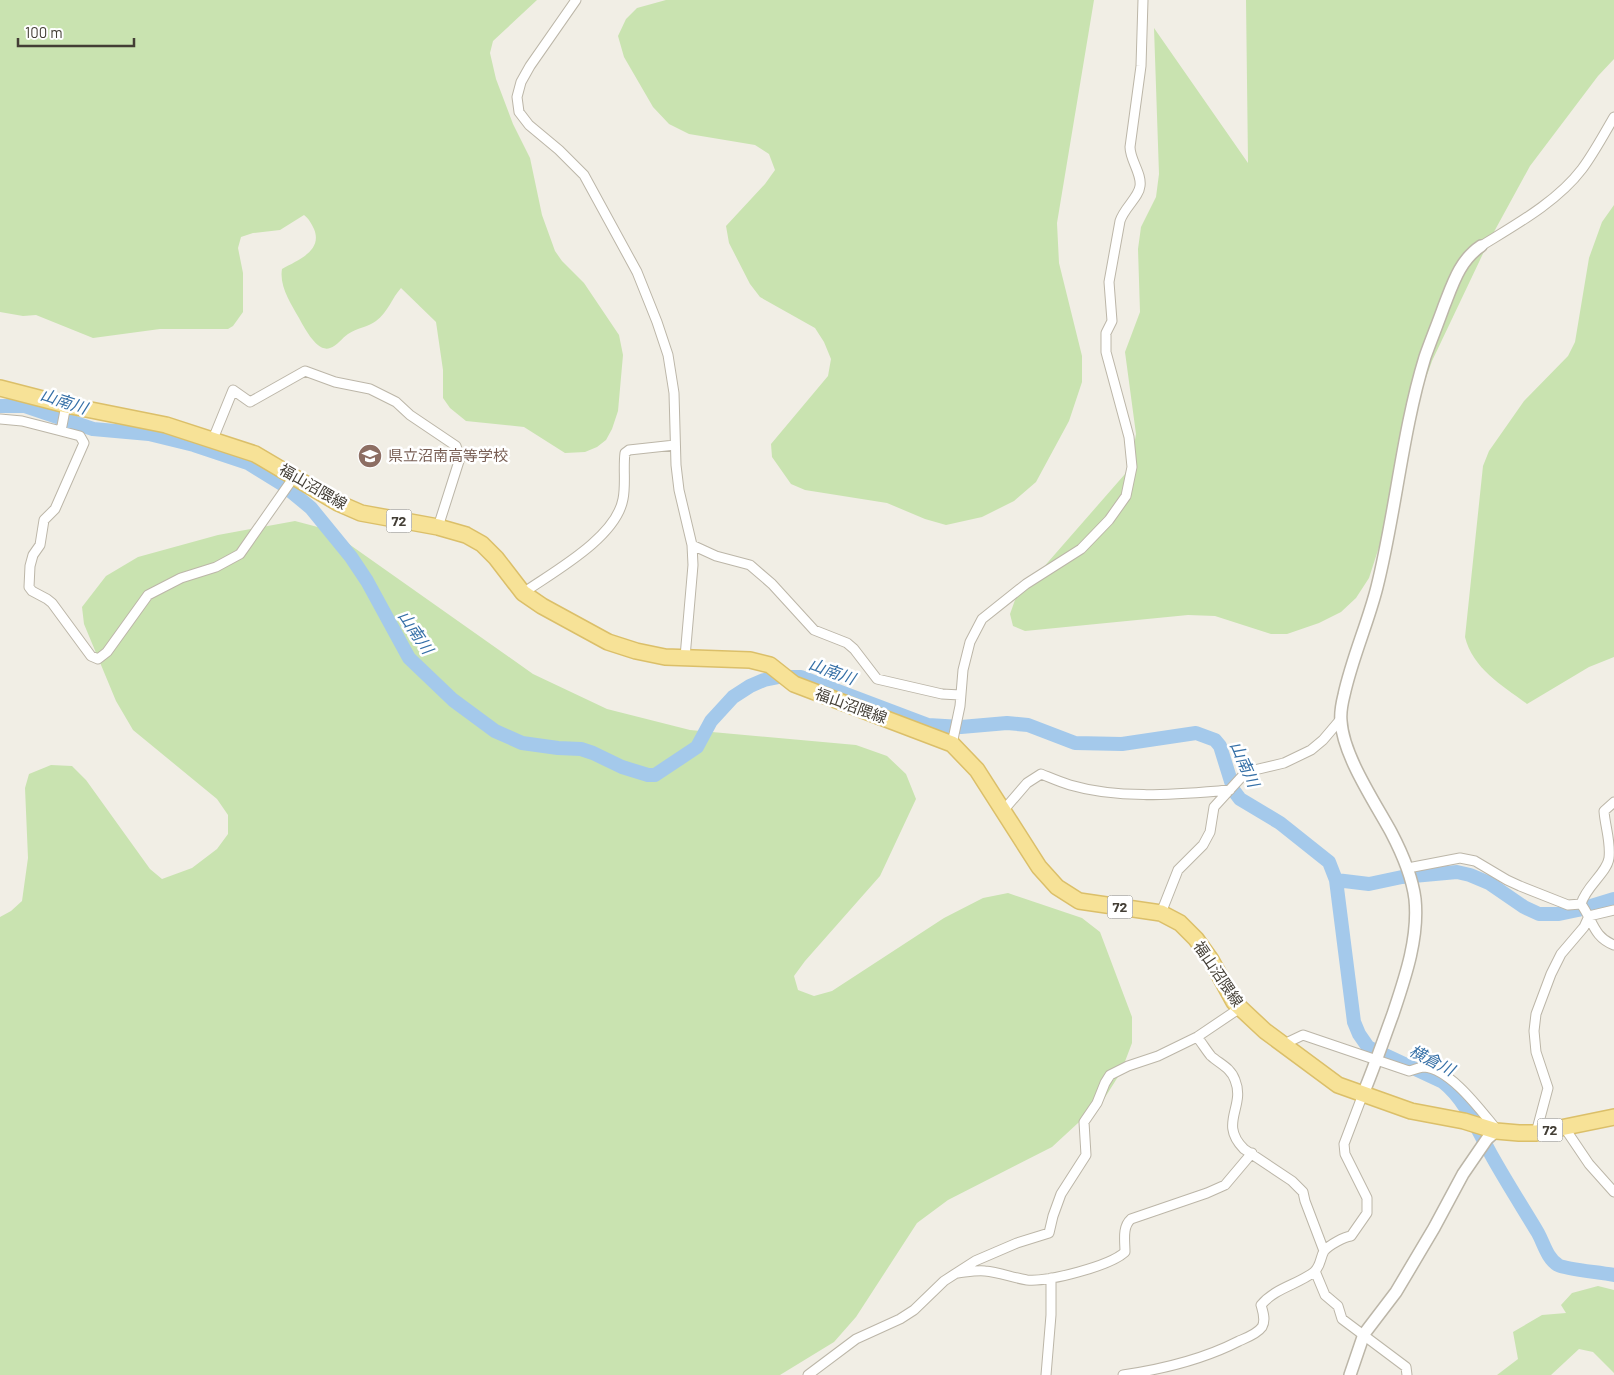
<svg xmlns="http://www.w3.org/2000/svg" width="1614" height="1375" viewBox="0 0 1614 1375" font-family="Barlow,'Noto Sans JP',sans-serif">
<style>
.green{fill:#c9e3b0}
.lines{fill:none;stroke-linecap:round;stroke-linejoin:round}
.river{stroke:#a4c9eb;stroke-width:14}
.minor-casing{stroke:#bcb6a8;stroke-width:11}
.tertiary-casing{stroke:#bcb6a8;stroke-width:14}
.primary-casing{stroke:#dbbf69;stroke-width:18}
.minor{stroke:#fff;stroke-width:9}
.tertiary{stroke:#fff;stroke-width:11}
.primary{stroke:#f7e297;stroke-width:15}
.labels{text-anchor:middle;stroke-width:5;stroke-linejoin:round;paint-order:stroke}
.shield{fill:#fff;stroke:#7b7872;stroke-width:1}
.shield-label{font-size:14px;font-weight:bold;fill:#433e35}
.education-label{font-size:15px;fill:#785e54;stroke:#fff;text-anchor:start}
.street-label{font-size:15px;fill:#433e35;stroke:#fff}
.water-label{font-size:16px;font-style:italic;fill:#3670a7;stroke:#fff}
</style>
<rect width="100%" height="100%" fill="#f1eee5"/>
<path class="green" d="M 0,0 L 537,0 L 493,41 L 490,53 L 496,79 L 513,124 L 530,158 L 542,215 L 555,251 L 562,261 L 584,283 L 619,335 L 623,355 L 618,411 L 612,429 L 606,440 L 597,447 L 585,452 L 565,453 L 524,427 L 466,421 L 450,408 L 443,398 L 443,370 L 436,322 L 401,288 C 392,298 388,312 376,321 C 368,327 357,328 348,334 C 342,338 337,346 330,348 C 317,353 304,327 299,318 C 291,304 279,286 282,269 C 298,260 323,251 314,229 C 311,223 309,219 304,215 L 280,230 L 253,233 L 241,237 L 238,248 L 243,273 L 243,312 L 233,326 L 228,329 L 160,329 L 93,338 L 36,315 L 23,316 L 0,312 Z
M 666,0 L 1094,0 L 1057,223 L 1059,263 L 1082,356 L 1082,382 L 1069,421 L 1036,482 L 1014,501 L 982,517 L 946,525 L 925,519 L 887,503 L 805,490 L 791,484 L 772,457 L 771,444 L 828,376 L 831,359 L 824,342 L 815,328 L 760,297 L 750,284 L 729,243 L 726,226 L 765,184 L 775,170 L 769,154 L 755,145 L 689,134 L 669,124 L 653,107 L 624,57 L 618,36 L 626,19 L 637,8 Z
M 1246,0 L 1614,0 L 1614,59 L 1598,76 L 1530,166 L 1489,241 L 1432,361 L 1413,414 L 1389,516 L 1369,578 L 1356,598 L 1341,612 L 1319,623 L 1287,634 L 1271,634 L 1215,616 L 1188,615 L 1025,631 L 1013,626 L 1010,614 L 1015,600 L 1125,474 L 1132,457 L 1136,434 L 1125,352 L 1140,312 L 1138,249 L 1141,227 L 1156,197 L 1159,174 L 1154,28 L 1248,163 Z
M 1614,205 L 1614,657 L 1589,667 L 1527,704 C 1502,685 1473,669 1465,637 L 1483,466 L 1489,451 L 1524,401 L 1568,356 L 1575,342 L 1589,258 L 1602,222 Z
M 295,521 L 329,530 L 533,674 L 607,709 L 690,730 L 856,745 L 887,756 L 906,774 L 916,799 L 880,876 L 805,961 L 794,976 L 798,990 L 814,996 L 832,991 L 944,918 L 983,898 L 1008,893 L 1082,918 L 1100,932 L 1132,1017 L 1132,1043 L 1121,1072 L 1104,1099 L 1052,1147 L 948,1200 L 917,1223 L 856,1317 L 834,1342 L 780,1375 L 0,1375 L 0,917 L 11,911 L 22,901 L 28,858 L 25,788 L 29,774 L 51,765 L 72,766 L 86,780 L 150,869 L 162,879 L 192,868 L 217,849 L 228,834 L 228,815 L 217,799 L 133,730 L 116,701 L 84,624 L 82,607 L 106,576 L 138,557 L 218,535 Z
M 1598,1286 L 1614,1290 L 1614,1373 L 1593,1352 L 1579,1349 L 1551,1375 L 1497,1375 L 1518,1359 L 1513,1332 L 1542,1315 L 1566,1313 L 1561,1305 L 1572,1293 Z"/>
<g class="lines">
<path class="river" d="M 0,406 L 25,406 L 93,429 L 149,434 L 194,445 L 248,463 L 282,484 L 311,508 L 351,557 L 367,581 L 409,658 L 453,700 L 495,731 L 522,743 L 558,748 L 581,749 L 593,753 L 622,767 L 648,775 L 655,775 L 697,747 L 711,721 L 733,697 L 750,686 L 764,680 L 779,677 L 801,677 L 928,725 L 961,727 L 1007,723 L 1028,725 L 1075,743 L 1122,744 L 1196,733 L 1215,740 L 1220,746 L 1234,791 L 1240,799 L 1280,823 L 1329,862 L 1336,880 L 1354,1022 L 1359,1034 L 1368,1047 L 1443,1082 C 1467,1101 1478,1132 1493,1158 C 1507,1183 1523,1208 1538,1233 C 1544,1244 1547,1258 1558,1265 C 1567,1270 1601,1272 1614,1275
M 1336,880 L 1369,884 L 1402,877 L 1457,872 L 1470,875 L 1489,883 L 1524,907 L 1539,914 L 1559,914 L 1578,910 L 1614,899"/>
<g class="minor-casing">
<path id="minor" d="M 576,0 L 530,66 L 521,82 L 517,97 L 519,112 L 529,125 L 559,150 L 584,175 L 637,272 L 657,322 L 668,355 L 674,393 L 676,465 L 679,490 L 692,545 L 693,565 L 685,657
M 1481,246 C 1515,225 1557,202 1582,169 C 1594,153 1604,134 1614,117
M 66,405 L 61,431 L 80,436 L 84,443 L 55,509 L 44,520 L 40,545 L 33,555 L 30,566 L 29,587 L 32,591 L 47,599 L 52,603 L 91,656 L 98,659 L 107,652 L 148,595 L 181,578 L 216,567 L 240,554 L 294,477
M 0,419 L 22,421 L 61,431
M 213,439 L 233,390 L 250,402 L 305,371 L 335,382 L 370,389 L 396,402 L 410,415 L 456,446 L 460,458 L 438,527
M 692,545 L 716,556 L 750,565 L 772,584 L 814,630 L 847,643 L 854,649 L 877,679 L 942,694 L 960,695
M 523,593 C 553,572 616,538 623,499 C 626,484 623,468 625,453 L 629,450 L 675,445
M 952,744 L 960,706 L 963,670 L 970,642 L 982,619 L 1026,584 L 1081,549 L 1109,520 L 1126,496 L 1132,467 L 1129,437 L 1106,352 L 1106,333 L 1112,321 L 1109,282 L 1120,221 C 1124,208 1139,197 1140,186 C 1142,174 1130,160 1130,147 L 1141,66 L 1143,0
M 1002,812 L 1027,783 L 1041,774 C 1051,778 1060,782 1070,785 C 1121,800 1178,794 1230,790
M 1408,868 L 1460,858 L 1475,861 L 1507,880 L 1520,886 L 1568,905 L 1581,904
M 1581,904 C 1586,886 1607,873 1609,858 C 1611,842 1605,826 1604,811 L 1614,802
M 1581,904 C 1593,920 1593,937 1614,945
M 1161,913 L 1178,870 L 1203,845 L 1210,832 L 1214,807 L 1246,772 L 1284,763 L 1311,750 L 1323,740 L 1340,720
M 1197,1037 C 1202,1043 1206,1050 1211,1056 C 1220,1064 1231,1068 1235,1080 C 1246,1107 1218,1123 1244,1149 L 1292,1181 L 1303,1192 L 1305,1201 L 1324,1251
M 1284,1044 L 1303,1035 L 1409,1071 C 1414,1070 1420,1067 1424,1067 C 1451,1069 1481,1111 1497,1130
M 1564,1127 L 1589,1164 L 1614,1192
M 1536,1133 L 1548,1088 L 1536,1052 L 1534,1031 L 1536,1014 L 1551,974 L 1561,954 L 1584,927 L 1589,916 L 1614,910
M 1315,1271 L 1325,1295 L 1338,1306 L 1342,1319 L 1406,1367 L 1407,1375
M 958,1273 C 967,1272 977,1270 985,1271 C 999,1272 1013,1278 1027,1280 C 1048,1282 1110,1266 1125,1252 C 1125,1241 1122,1227 1131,1219 L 1207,1193 L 1225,1185 L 1252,1153
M 808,1375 L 856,1339 L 900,1319 L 914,1310 L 944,1281 L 975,1261 L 1017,1243 L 1049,1233 L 1053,1216 L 1061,1194 L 1086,1155 L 1084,1122 L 1097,1103 L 1105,1083 L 1110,1075 L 1128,1066 L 1158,1056 L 1197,1037 L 1240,1008
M 1046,1375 L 1051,1315 L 1051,1278
M 1123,1375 C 1164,1369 1202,1360 1239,1341 C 1246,1338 1257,1334 1262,1327 C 1266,1320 1263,1312 1261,1305 C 1275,1288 1297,1285 1314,1272 C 1321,1266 1320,1258 1324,1251 C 1329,1245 1344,1237 1351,1236 L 1367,1213 L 1367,1198 L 1345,1154 L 1344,1144 L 1363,1094"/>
</g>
<g class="tertiary-casing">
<path id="tertiary" d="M 1363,1094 C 1374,1068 1383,1041 1393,1014 C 1405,978 1419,938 1415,899 C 1412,875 1402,853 1391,832 C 1374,801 1343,755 1341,721 C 1340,712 1342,703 1344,695 C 1352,658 1368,623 1377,587 C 1396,511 1402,432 1425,357 C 1431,340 1438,323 1444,306 C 1453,283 1460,260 1481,246
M 1350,1375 L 1364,1334 L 1396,1292 L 1434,1228 L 1463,1174 L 1487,1139 L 1496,1131"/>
</g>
<g class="primary-casing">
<path id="primary" d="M 0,388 L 66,405 L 166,425 L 255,454 L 338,503 L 361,513 L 438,527 L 466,535 L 482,544 L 496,558 L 523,593 L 542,606 L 608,642 L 636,651 L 665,657 L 750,660 L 770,665 L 794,684 L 952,744 L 977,770 L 1039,867 L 1057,887 L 1079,901 L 1161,913 L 1180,923 L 1196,939 L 1211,960 L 1234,1002 L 1265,1031 L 1338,1085 L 1411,1111 L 1464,1121 L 1496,1131 L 1519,1133 L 1536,1133 L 1614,1117"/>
</g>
<use href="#minor" class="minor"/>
<use href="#tertiary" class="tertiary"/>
<use href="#primary" class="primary"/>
</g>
<defs>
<g id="school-disc" transform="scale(1.25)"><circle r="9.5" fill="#8d6e63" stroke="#fff"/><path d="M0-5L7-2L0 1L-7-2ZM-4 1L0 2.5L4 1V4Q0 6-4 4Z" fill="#fff"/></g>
</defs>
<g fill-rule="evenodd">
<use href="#school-disc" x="370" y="456"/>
</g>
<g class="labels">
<g class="shield">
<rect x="386.5" y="509.5" width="25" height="23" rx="4"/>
<rect x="1107.5" y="895.5" width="25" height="23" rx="4"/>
<rect x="1537.5" y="1118.5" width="25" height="23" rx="4"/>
</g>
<g class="shield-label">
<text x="399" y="526">72</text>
<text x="1120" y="912">72</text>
<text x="1550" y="1135">72</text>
</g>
<g class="education-label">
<text x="388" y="461">県立沼南高等学校</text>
</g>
<g class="street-label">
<text transform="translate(313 487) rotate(30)" y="5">福山沼隈線</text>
<text transform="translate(851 706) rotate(20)" y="5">福山沼隈線</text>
<text transform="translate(1218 974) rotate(56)" y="5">福山沼隈線</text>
</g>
<g class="water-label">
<text transform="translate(64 401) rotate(18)" y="6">山南川</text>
<text transform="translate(416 632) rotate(56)" y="6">山南川</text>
<text transform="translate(832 671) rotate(20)" y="6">山南川</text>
<text transform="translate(1245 764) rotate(66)" y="6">山南川</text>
<text transform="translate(1432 1060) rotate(27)" y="6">横倉川</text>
</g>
</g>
<path d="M18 38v8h116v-8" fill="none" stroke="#433e35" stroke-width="2.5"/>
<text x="25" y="38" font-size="15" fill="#433e35" stroke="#ffffff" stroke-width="4" paint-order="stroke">100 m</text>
</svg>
